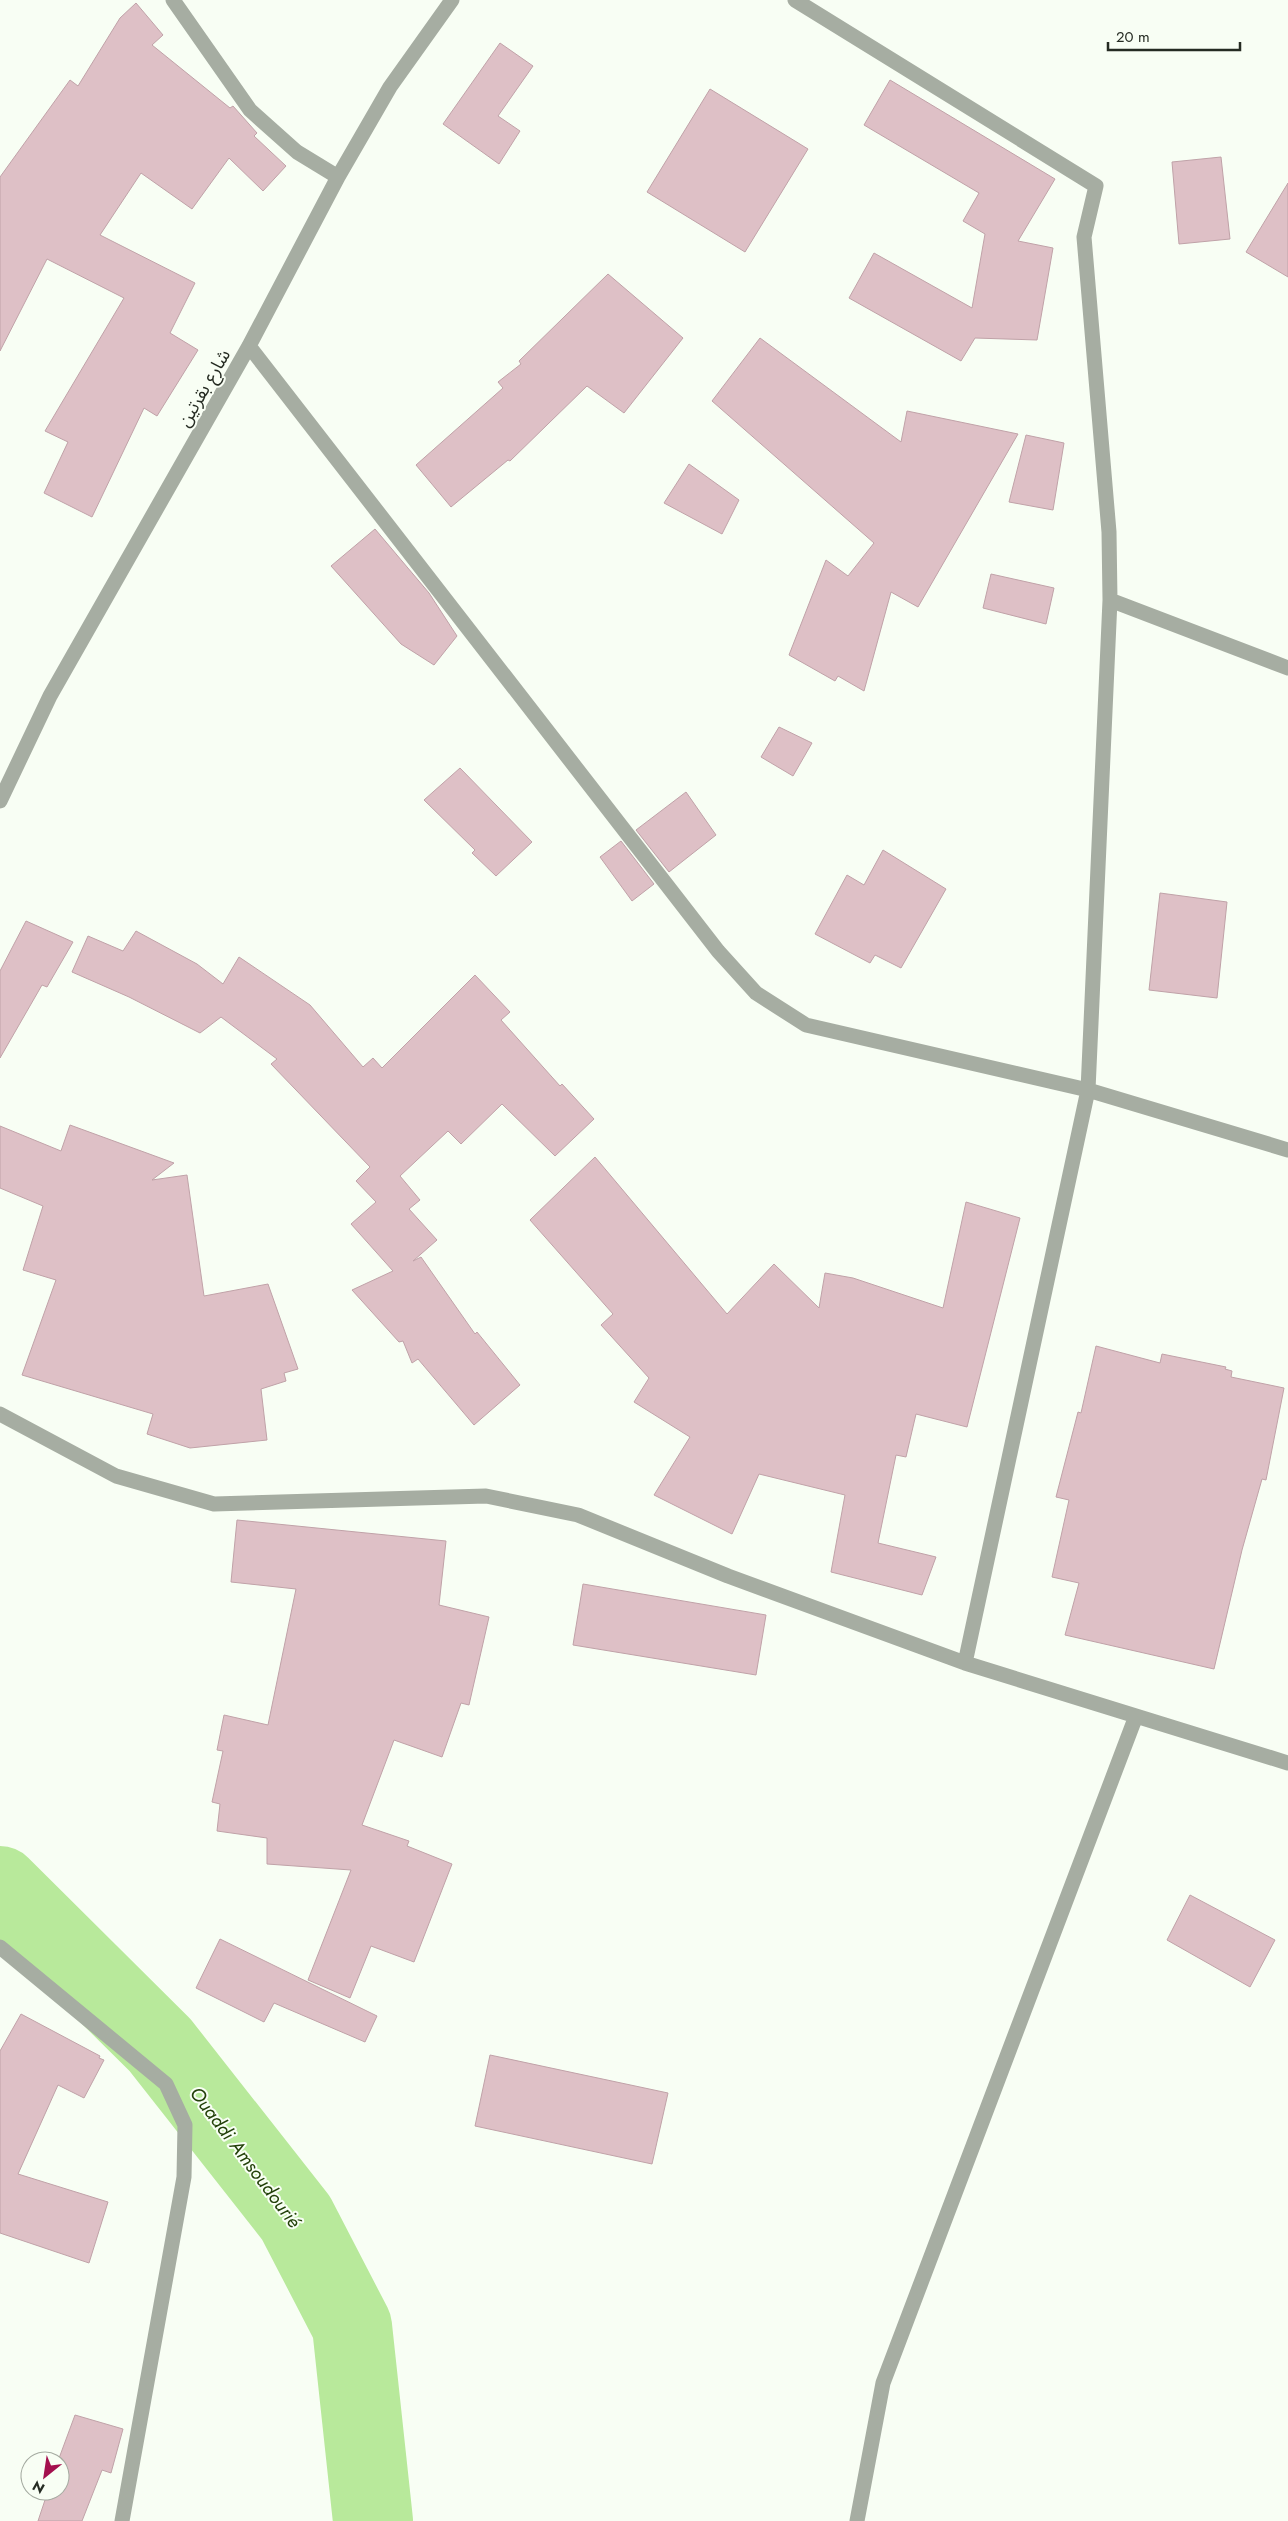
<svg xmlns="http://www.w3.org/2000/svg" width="1288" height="2521" viewBox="0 0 1288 2521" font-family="Jost,'Noto Sans Arabic',sans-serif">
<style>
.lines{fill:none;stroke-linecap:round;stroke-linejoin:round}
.river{stroke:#b8e99b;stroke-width:80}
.building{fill:#dec0c6;stroke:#c0a2a8}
.street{stroke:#a6ada2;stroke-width:15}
.labels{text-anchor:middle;stroke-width:4;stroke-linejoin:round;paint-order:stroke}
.street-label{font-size:18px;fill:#252b22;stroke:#f8fef4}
.water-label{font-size:19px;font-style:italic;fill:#224009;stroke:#f8fef4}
</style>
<rect width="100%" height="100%" fill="#f8fef4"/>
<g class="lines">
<path class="river" d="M 0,1886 L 160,2045 L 296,2218 L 352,2326 L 373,2521"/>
</g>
<path class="building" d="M 136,3 L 163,35 L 152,45 L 230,108 L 233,106 L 257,133 L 254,136 L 286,166 L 263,191 L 229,158 L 192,209 L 141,173 L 100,235 L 195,283 L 170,333 L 198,350 L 157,416 L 144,408 L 92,517 L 44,493 L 68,442 L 45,431 L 124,298 L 47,259 L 0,351 L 0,177 L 70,80 L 78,86 L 120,18 Z
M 500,43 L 533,66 L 498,116 L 520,131 L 499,164 L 443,124 Z
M 890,80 L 1055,179 L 1018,241 L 1053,248 L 1037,340 L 975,338 L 961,361 L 849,298 L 874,253 L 972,308 L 985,234 L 963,221 L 979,193 L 864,125 Z
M 710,89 L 808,149 L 745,252 L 647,192 Z
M 1221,157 L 1230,239 L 1179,244 L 1172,162 Z
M 1288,183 L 1288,277 L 1246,252 Z
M 608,274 L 683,338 L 624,413 L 587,386 L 510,461 L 508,460 L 451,507 L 416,465 L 503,388 L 498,382 L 521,364 L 519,361 Z
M 760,338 L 901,442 L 907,411 L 1018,434 L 918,607 L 891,592 L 864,691 L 838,676 L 835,681 L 789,655 L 826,560 L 848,576 L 874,543 L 712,401 Z
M 1026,435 L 1064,443 L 1053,510 L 1009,502 Z
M 689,464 L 739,500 L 722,534 L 664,503 Z
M 375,529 L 429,593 L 457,636 L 434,665 L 401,644 L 331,566 Z
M 991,574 L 1054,588 L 1046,624 L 983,608 Z
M 779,727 L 812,743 L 793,776 L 761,757 Z
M 460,768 L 532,842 L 496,876 L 472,853 L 475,850 L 424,800 Z
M 686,792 L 716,835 L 669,872 L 636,830 Z
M 621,841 L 654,884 L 632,901 L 600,857 Z
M 883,850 L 946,889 L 901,968 L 875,955 L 870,963 L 815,934 L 847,875 L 864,885 Z
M 1160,893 L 1227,902 L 1217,998 L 1149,990 Z
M 26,921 L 73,942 L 47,987 L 42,985 L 0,1058 L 0,971 Z
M 136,931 L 197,964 L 223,984 L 239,957 L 310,1005 L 363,1067 L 373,1058 L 382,1068 L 475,975 L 510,1012 L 501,1020 L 560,1086 L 562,1084 L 594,1119 L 555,1156 L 502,1104 L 461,1144 L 448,1131 L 400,1176 L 420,1200 L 409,1209 L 437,1240 L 413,1261 L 421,1257 L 475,1334 L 477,1332 L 520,1385 L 474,1425 L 418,1359 L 412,1363 L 403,1341 L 399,1342 L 352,1290 L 393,1271 L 351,1224 L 376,1202 L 356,1181 L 370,1167 L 271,1064 L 277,1059 L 221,1017 L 200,1033 L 129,997 L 72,972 L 88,936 L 123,951 Z
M 70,1125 L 174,1163 L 152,1180 L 187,1175 L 204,1296 L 268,1284 L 298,1369 L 284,1373 L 286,1381 L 261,1389 L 267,1440 L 190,1448 L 147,1434 L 153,1414 L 22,1375 L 56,1280 L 23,1270 L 43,1206 L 0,1188 L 0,1126 L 61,1151 Z
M 595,1157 L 727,1314 L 774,1264 L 819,1308 L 825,1273 L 853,1278 L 943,1308 L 966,1202 L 1020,1218 L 967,1427 L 916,1414 L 906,1457 L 896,1455 L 878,1543 L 936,1557 L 922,1595 L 831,1572 L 845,1495 L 759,1474 L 732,1534 L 654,1495 L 690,1437 L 634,1402 L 649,1378 L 601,1325 L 613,1314 L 530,1220 Z
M 1096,1346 L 1160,1363 L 1162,1354 L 1226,1367 L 1225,1369 L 1232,1371 L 1231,1377 L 1284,1388 L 1266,1480 L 1262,1479 L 1242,1550 L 1214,1669 L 1065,1635 L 1079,1583 L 1052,1577 L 1069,1500 L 1056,1497 L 1078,1412 L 1081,1413 Z
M 237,1520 L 446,1541 L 439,1605 L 489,1617 L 469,1705 L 461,1703 L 442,1757 L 394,1740 L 362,1825 L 409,1841 L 407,1846 L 452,1864 L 414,1962 L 371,1946 L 350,1998 L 308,1980 L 351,1870 L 267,1864 L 267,1838 L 217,1831 L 220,1804 L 212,1802 L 223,1751 L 217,1750 L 224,1715 L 268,1725 L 296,1589 L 231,1582 Z
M 583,1584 L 766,1615 L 756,1675 L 573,1645 Z
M 1190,1895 L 1275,1940 L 1250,1987 L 1167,1940 Z
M 220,1939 L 377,2016 L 365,2042 L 274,2003 L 264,2022 L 196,1988 Z
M 21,2014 L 100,2056 L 99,2058 L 104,2060 L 84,2098 L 58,2085 L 18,2174 L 108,2202 L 89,2263 L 0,2233 L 0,2051 Z
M 490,2055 L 668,2093 L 652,2164 L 475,2126 Z
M 75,2415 L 123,2429 L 111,2473 L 102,2470 L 82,2521 L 38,2521 L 48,2491 L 60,2491 L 58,2461 Z"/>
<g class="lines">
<path class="street" d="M 173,0 L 250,110 L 297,152 L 338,177
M 795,0 L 1096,186 L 1084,237 L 1109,532 L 1110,600 L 1088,1090 L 965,1663
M 249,346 L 718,951 L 756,993 L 806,1025 L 1088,1090 L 1288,1150
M 1110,600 L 1288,668
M 0,801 L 50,696 L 249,346 L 338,177 L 390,87 L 452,0
M 0,1414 L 116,1476 L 214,1504 L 486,1496 L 578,1515 L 728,1576 L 965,1663 L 1288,1763
M 0,1947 L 166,2084 L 185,2125 L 184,2177 L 122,2521
M 857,2521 L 883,2383 L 1136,1716"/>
</g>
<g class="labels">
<g class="street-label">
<text transform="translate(204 388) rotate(-60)" y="6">شارع بقرتين</text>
</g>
<g class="water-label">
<text transform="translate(246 2157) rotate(53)" y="7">Ouaddi Amsoudourié</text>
</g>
</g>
<g transform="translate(45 2476) rotate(210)"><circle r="24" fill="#f8fef4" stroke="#a4aaa0"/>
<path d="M0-4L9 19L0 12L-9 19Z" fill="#a4104e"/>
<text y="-8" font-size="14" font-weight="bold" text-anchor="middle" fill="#252b22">N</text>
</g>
<path d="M1108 42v8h132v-8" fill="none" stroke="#252b22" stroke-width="2.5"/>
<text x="1116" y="42" font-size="15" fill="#252b22" stroke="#f8fef4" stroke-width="4" paint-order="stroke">20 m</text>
</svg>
